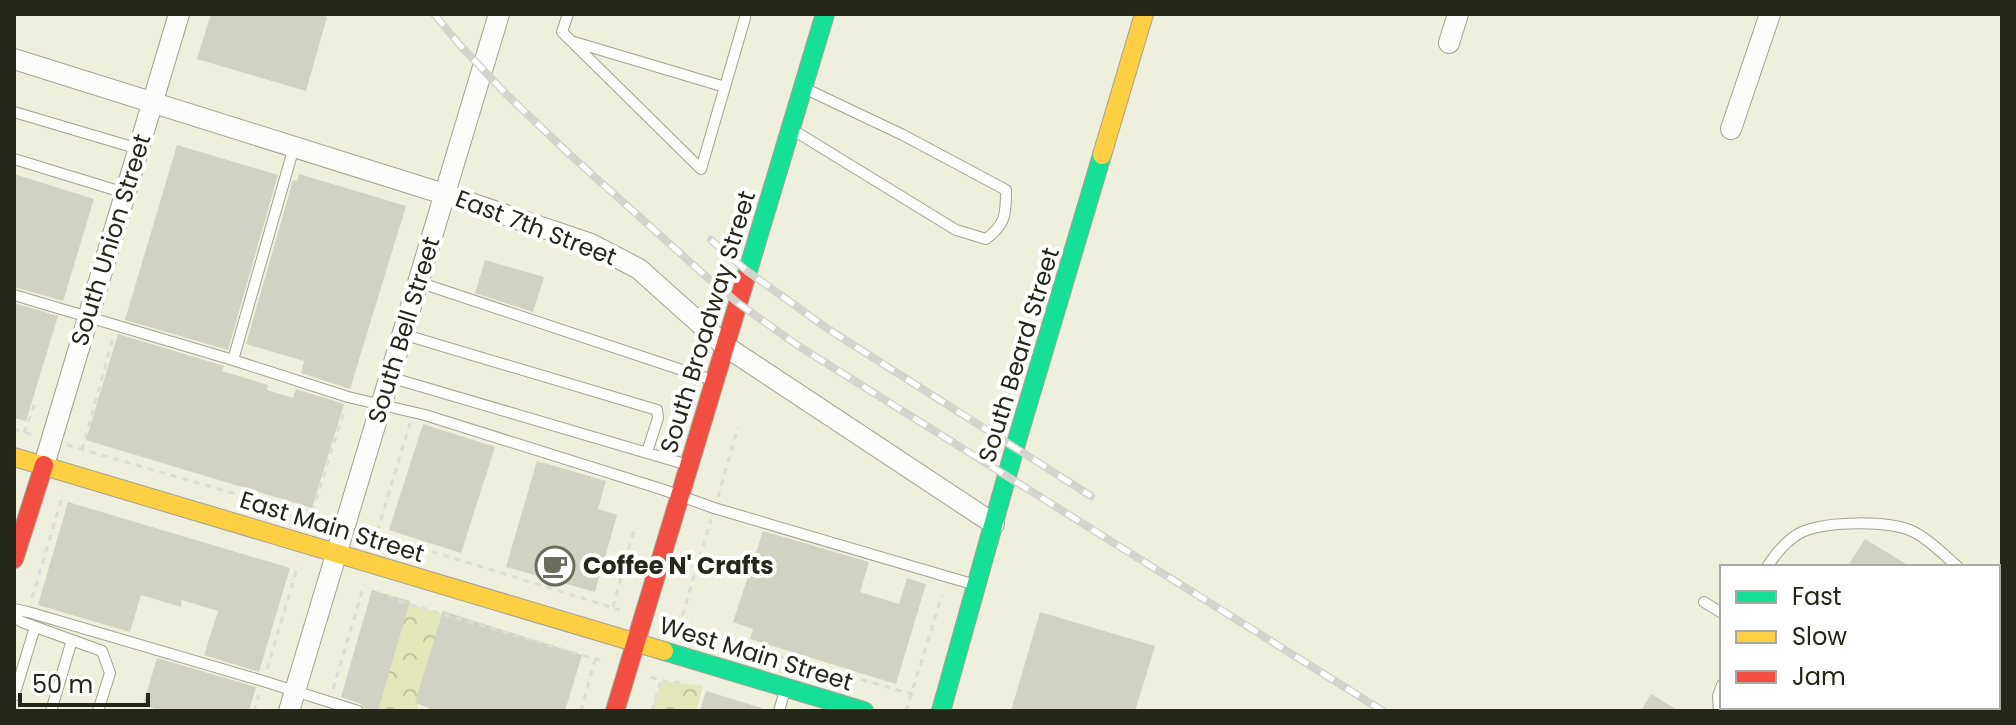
<svg xmlns="http://www.w3.org/2000/svg" width="2016" height="725" viewBox="0 0 2016 725" font-family="Poppins,sans-serif">
<style>
.park{fill:url(#park-crowns)}
.building{fill:#d1d2c3}
.lines{fill:none;stroke-linecap:round;stroke-linejoin:round}
.lane-casing{stroke:#a2a394;stroke-width:12}
.street-casing{stroke:#a2a394;stroke-width:22}
.fast-casing{stroke:#a2a394;stroke-width:20}
.slow-casing{stroke:#a2a394;stroke-width:20}
.jam-casing{stroke:#a2a394;stroke-width:20}
.path{stroke:#ddddd7;stroke-width:3;stroke-dasharray:6 6;stroke-linecap:butt}
.lane{stroke:#fcfdfa;stroke-width:10}
.street{stroke:#fcfdfa;stroke-width:20}
.fast{stroke:#16e098;stroke-width:18}
.slow{stroke:#ffcf43;stroke-width:18}
.jam{stroke:#f24e42;stroke-width:18}
.rail-casing{stroke:#d4d4ce;stroke-width:8}
.rail{stroke:#fff;stroke-width:5;stroke-dasharray:15;stroke-linecap:butt}
.labels{text-anchor:middle;stroke-width:8;stroke-linejoin:round;paint-order:stroke}
.street-label{font-size:24px;fill:#252719;stroke:#fff}
.poi-label{font-size:24px;font-weight:bold;fill:#252719;stroke:#fff;text-anchor:start}
</style>
<defs>
<pattern id="park-crowns" width="20" height="18" patternUnits="userSpaceOnUse" patternTransform="scale(2)"><rect width="20" height="18" fill="#e2e6b8"/><path d="M2 6a3 3 0 1 1 6 0M12 15a3 3 0 1 1 6 0" fill="none" stroke="#c2c59e"/></pattern>
</defs>
<rect width="100%" height="100%" fill="#eeefdc"/>
<path class="park" d="M 402,602 L 444,614 L 416,711 L 369,711 Z
M 661,681 L 703,686 L 696,711 L 652,711 Z"/>
<path class="building" d="M 211,14 L 315,14 L 327,17 L 306,91 L 197,59 Z
M 177,145 L 278,175 L 228,350 L 125,320 Z
M 14,174 L 94,199 L 63,301 L 14,287 Z
M 299,174 L 406,206 L 350,389 L 301,373 L 304,361 L 246,344 L 293,180 L 297,181 Z
M 485,260 L 544,277 L 533,312 L 475,293 Z
M 14,303 L 58,316 L 26,421 L 14,418 Z
M 118,334 L 224,366 L 222,371 L 268,385 L 267,390 L 293,398 L 296,389 L 344,404 L 312,508 L 86,440 Z
M 423,424 L 495,447 L 461,553 L 389,530 Z
M 537,461 L 606,481 L 598,509 L 617,515 L 595,592 L 506,567 Z
M 68,502 L 290,568 L 259,672 L 204,655 L 218,611 L 182,600 L 181,607 L 141,595 L 130,632 L 38,605 Z
M 763,531 L 869,562 L 860,592 L 899,604 L 907,578 L 926,584 L 896,684 L 750,639 L 753,629 L 733,622 Z
M 1865,539 L 1911,567 L 1847,567 Z
M 372,590 L 410,601 L 378,711 L 366,711 L 361,704 L 341,697 Z
M 443,611 L 582,655 L 565,711 L 428,711 L 429,708 L 415,703 Z
M 1040,612 L 1155,646 L 1135,711 L 1011,711 Z
M 157,658 L 256,687 L 249,711 L 162,711 L 143,705 Z
M 706,691 L 762,708 L 761,711 L 700,711 Z
M 1651,694 L 1679,711 L 1641,711 Z"/>
<g class="lines">
<g class="lane-casing">
<path id="lane" d="M 568,14 L 562,32 L 701,169 L 745,18
M 574,42 L 725,87
M 14,112 L 139,149
M 793,130 L 956,230 L 986,239 C 1006,224 1006,214 1006,190 L 903,135 L 806,89
M 294,147 L 233,360 L 348,397 L 425,415 L 661,489 L 714,508 L 972,584
M 14,159 L 125,193
M 418,282 L 712,380
M 14,295 L 233,360
M 402,334 L 657,410 L 658,418 L 647,452
M 389,377 L 688,465
M 1767,567 C 1776,553 1787,539 1802,532 C 1827,521 1889,520 1914,532 C 1930,540 1944,555 1958,567
M 1704,602 L 1722,613
M 1998,608 L 2002,613
M 14,609 L 28,612 L 263,681 L 358,711
M 14,617 L 22,622 L 102,651 L 110,673 L 98,711
M 14,696 L 35,627
M 1885,707 L 1892,711
M 51,711 L 72,640
M 779,711 L 785,690
M 1719,711 L 1718,696 L 1722,685"/>
</g>
<g class="street-casing">
<path id="street" d="M 1449,43 L 1458,14
M 14,59 L 444,194 L 591,244 L 639,269 L 725,346 L 994,524
M 1731,129 L 1770,14
M 44,465 L 179,14
M 289,711 L 499,14"/>
</g>
<g class="fast-casing">
<path id="fast" d="M 746,277 L 825,14
M 664,651 L 864,711
M 941,711 L 1015,447 L 1102,155"/>
</g>
<g class="slow-casing">
<path id="slow" d="M 1102,155 L 1144,14
M 14,457 L 664,651"/>
</g>
<g class="jam-casing">
<path id="jam" d="M 14,559 L 44,465
M 615,711 L 746,277"/>
</g>
<path class="path" d="M 14,429 L 33,435
M 24,433 L 35,403
M 67,445 L 329,521
M 82,450 L 113,338
M 718,497 L 738,427
M 309,523 L 345,408
M 363,530 L 620,610
M 374,543 L 410,423
M 388,595 L 402,602 L 606,662
M 32,598 L 63,494
M 613,607 L 635,526
M 665,624 L 919,696
M 679,627 L 711,519
M 267,669 L 298,565
M 651,677 L 661,681 L 683,683
M 333,689 L 364,585
M 254,711 L 259,695
M 581,711 L 596,656
M 652,711 L 661,680
M 906,711 L 942,595"/>
<use href="#lane" class="lane"/>
<use href="#street" class="street"/>
<use href="#fast" class="fast"/>
<use href="#slow" class="slow"/>
<use href="#jam" class="jam"/>
<g class="rail-casing">
<path id="rail" d="M 434,14 L 459,44 L 505,93 L 567,152 L 709,279 L 738,303 L 797,345 L 1383,711
M 711,240 L 747,271 L 828,329 L 1091,496"/>
</g>
<use href="#rail" class="rail"/>
</g>
<defs>
<g id="cafe-ring" transform="scale(2)"><circle r="9.5" fill="#fff" stroke="#6b6d5d" stroke-width="1.5"/><path d="M-5.5-4.5H6V0H3Q3 3.5 0 3.5H-2.5Q-5.5 3.5-5.5 0ZM3-3.2v2h1.7v-2ZM-6 4.5H4V6H-6Z" fill="#6b6d5d"/></g>
</defs>
<g fill-rule="evenodd">
<use href="#cafe-ring" x="555" y="566"/>
</g>
<g class="labels">
<g class="street-label">
<text transform="translate(536 228) rotate(21)" y="8">East 7th Street</text>
<text transform="translate(111 240) rotate(-73)" y="8">South Union Street</text>
<text transform="translate(708 322) rotate(-73)" y="8">South Broadway Street</text>
<text transform="translate(404 330) rotate(-73)" y="8">South Bell Street</text>
<text transform="translate(1019 355) rotate(-73)" y="8">South Beard Street</text>
<text transform="translate(332 527) rotate(17)" y="8">East Main Street</text>
<text transform="translate(756 654) rotate(17)" y="8">West Main Street</text>
</g>
<g class="poi-label">
<text x="583" y="574">Coffee N' Crafts</text>
</g>
</g>
<rect width="2016" height="725" fill="none" stroke="#252719" stroke-width="32"/>
<rect x="1720" y="565" width="280" height="144" fill="#ffffff" stroke="#a8a9a3" stroke-width="2"/>
<rect x="1736" y="591" width="40" height="12" fill="#16e098" stroke="#a8a9a3" stroke-width="2"/>
<text x="1792" y="605" font-size="24" fill="#252719">Fast</text>
<rect x="1736" y="631" width="40" height="12" fill="#ffcf43" stroke="#a8a9a3" stroke-width="2"/>
<text x="1792" y="645" font-size="24" fill="#252719">Slow</text>
<rect x="1736" y="671" width="40" height="12" fill="#f24e42" stroke="#a8a9a3" stroke-width="2"/>
<text x="1792" y="685" font-size="24" fill="#252719">Jam</text>
<path d="M20 693v12h128v-12" fill="none" stroke="#252719" stroke-width="4"/>
<text x="32" y="693" font-size="24" fill="#252719" stroke="#ffffff" stroke-width="6" paint-order="stroke">50 m</text>
</svg>
